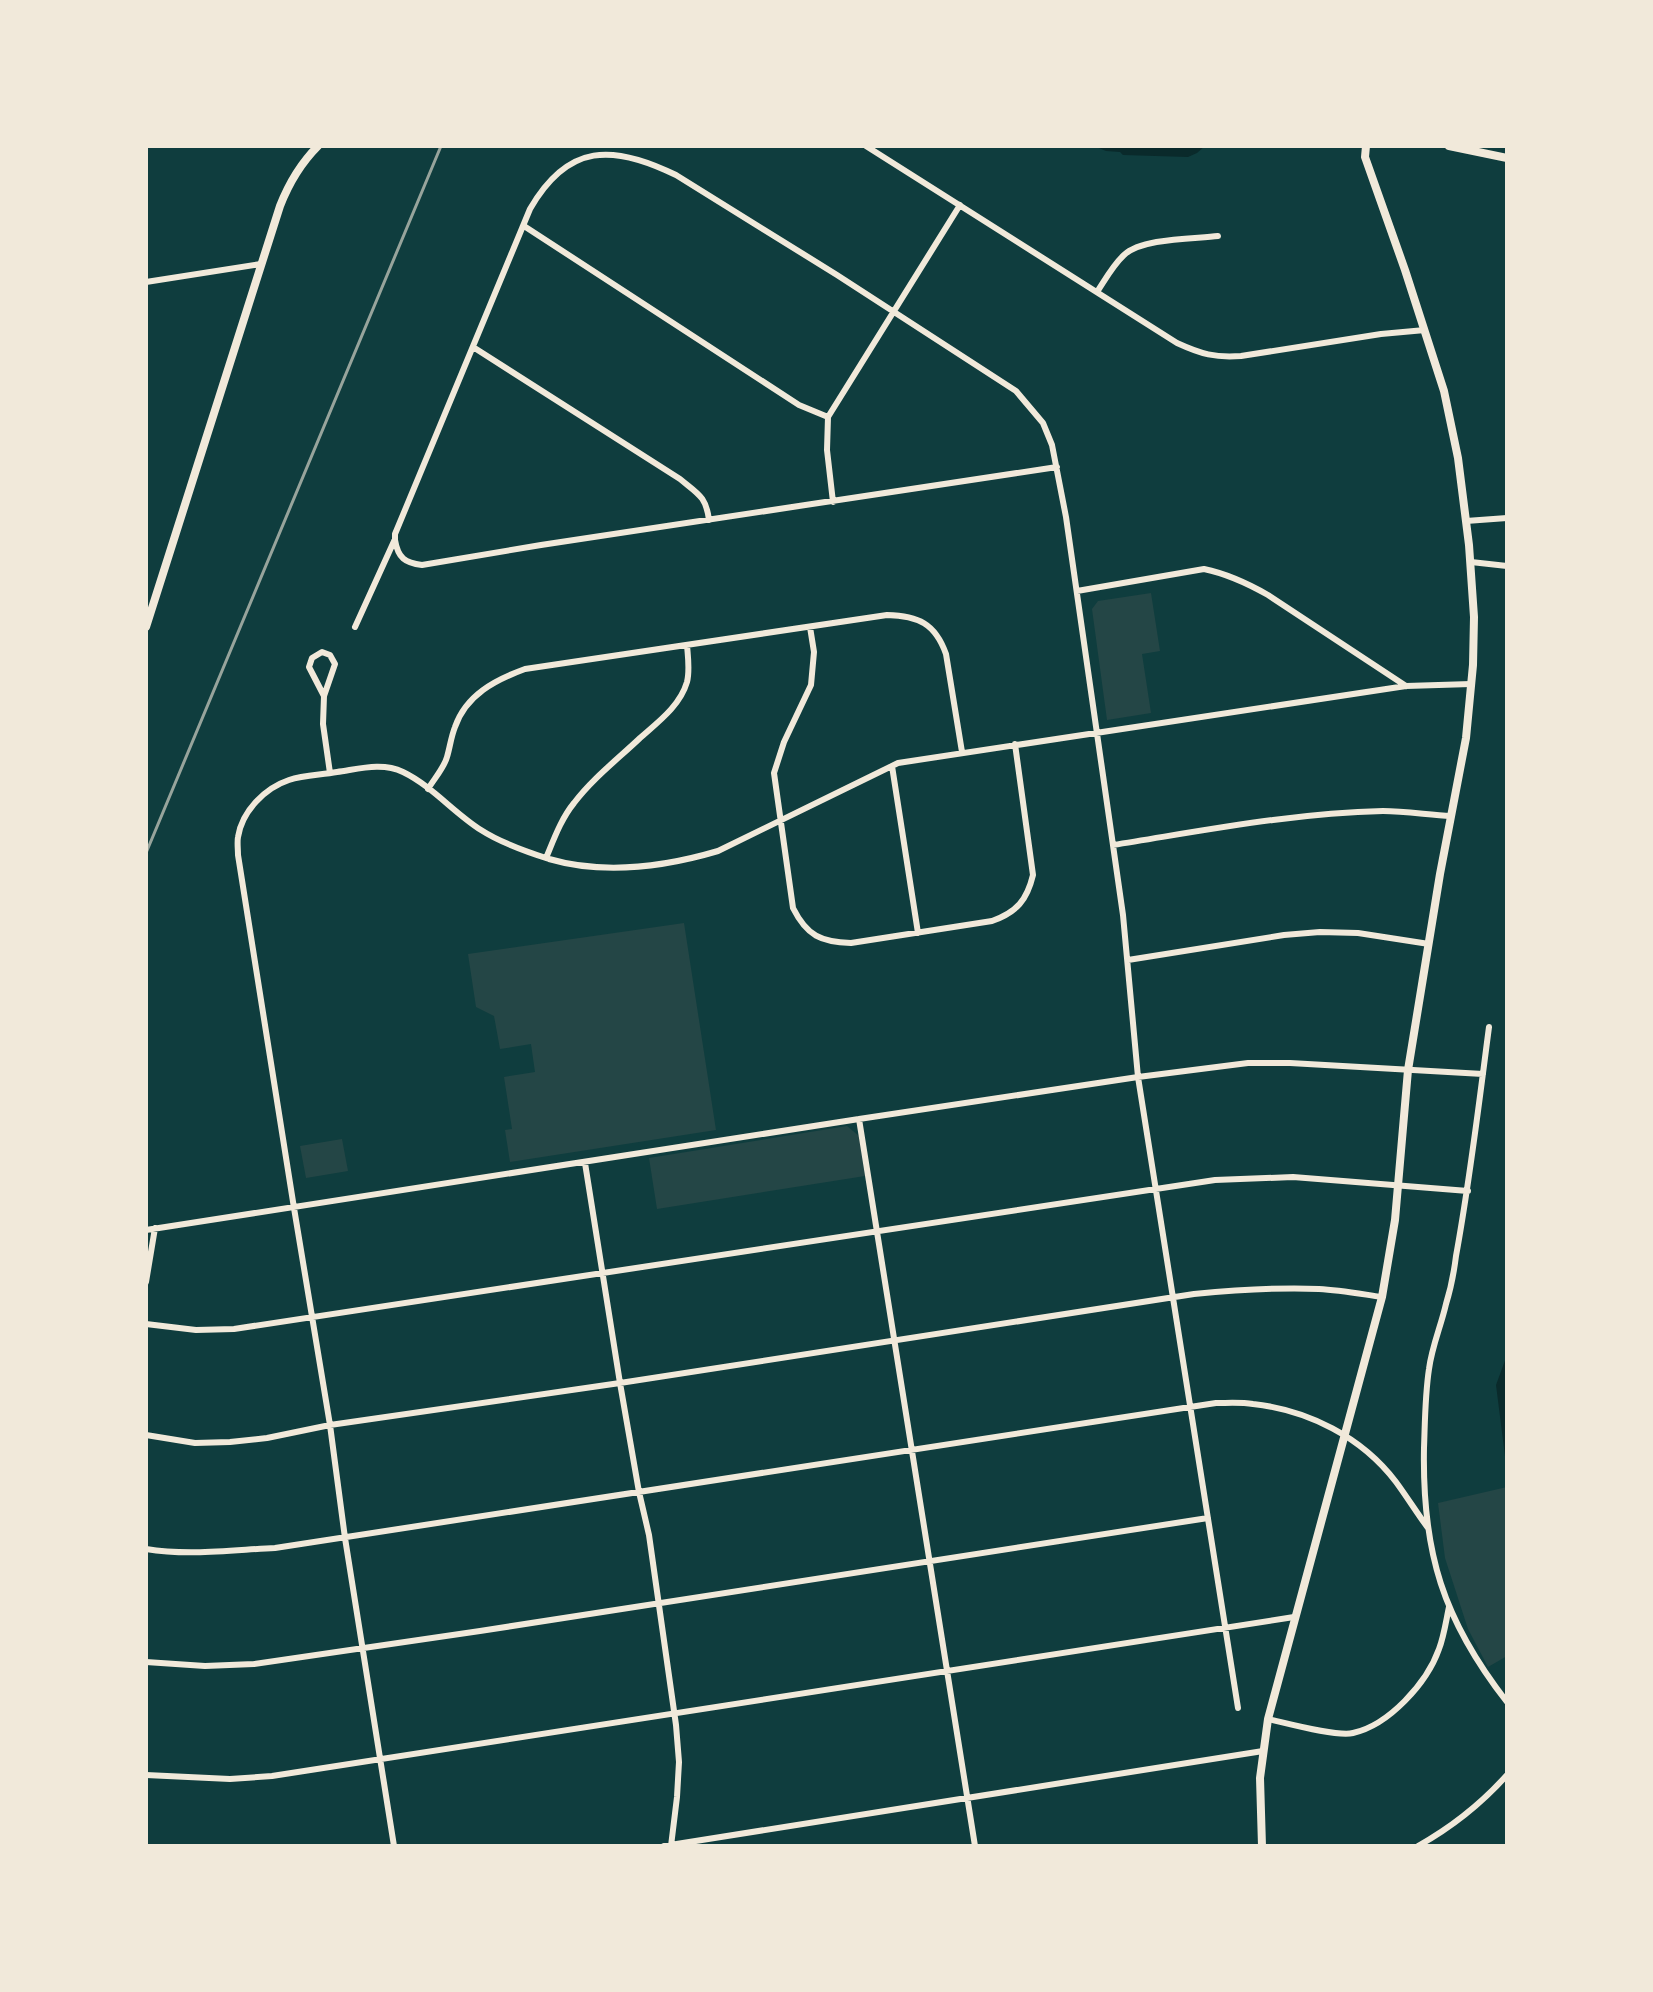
<svg xmlns="http://www.w3.org/2000/svg" width="1653" height="1992" viewBox="0 0 1653 1992" font-family="'Crimson Pro',serif">
<style>
.green{fill:#244646}
.water{fill:#0a2a2b}
.lines{fill:none;stroke-linecap:round;stroke-linejoin:round}
.minor{stroke:#f1e9da;stroke-width:6}
.secondary{stroke:#f1e9da;stroke-width:8}
.rail{stroke:#97a49c;stroke-width:3}
</style>
<rect width="100%" height="100%" fill="#0f3d3e"/>
<path class="green" d="M 1151,593 L 1160,651 L 1142,654 L 1151,713 L 1107,720 L 1092,609 L 1098,601 Z
M 684,923 L 716,1130 L 510,1162 L 505,1130 L 512,1129 L 504,1077 L 535,1072 L 531,1044 L 500,1049 L 494,1016 L 476,1007 L 468,954 Z
M 847,1126 L 859,1136 L 865,1176 L 657,1209 L 649,1158 Z
M 342,1139 L 348,1171 L 306,1178 L 300,1146 Z
M 1507,1487 L 1507,1656 L 1488,1667 L 1468,1629 L 1445,1558 L 1438,1503 Z"/>
<path class="water" d="M 1094,146 L 1205,146 L 1197,153 L 1188,157 L 1123,155 L 1120,152 L 1106,151 Z
M 1507,1355 L 1507,1472 L 1496,1385 Z"/>
<g class="lines">
<path class="minor" d="M 866,146 L 1177,343 C 1201,354 1215,358 1241,356 L 1381,334 L 1425,330
M 524,226 L 799,405 L 828,417
M 146,282 L 261,264
M 1097,292 C 1105,280 1113,265 1124,255 C 1142,238 1193,239 1218,236
M 473,347 L 680,479 C 698,494 706,496 709,520
M 833,502 L 827,450 L 828,417 L 960,205
M 1466,521 L 1507,518
M 395,540 C 398,558 405,563 422,565 L 541,545 L 1057,467
M 1471,562 L 1507,566
M 1077,591 L 1204,569 C 1228,574 1247,583 1268,595 L 1406,686
M 355,627 L 395,539 L 395,534 L 530,209 C 568,143 613,144 676,175 L 837,275 L 1016,391 L 1043,423 L 1052,445 L 1066,517 L 1123,915 L 1138,1077 L 1238,1708
M 810,627 L 814,652 L 811,685 L 784,742 L 774,773 L 793,908 C 807,936 821,942 851,943 L 992,921 C 1017,912 1027,900 1033,875 L 1015,744
M 324,696 L 309,667 L 312,658 L 322,652 L 330,655 L 335,664 L 324,696 L 323,724 L 330,773
M 892,766 L 918,933
M 428,789 C 434,779 444,768 447,757 C 450,747 451,737 455,727 C 466,695 495,680 525,669 L 887,615 C 918,616 935,623 946,654 L 962,752
M 1113,845 C 1202,831 1292,813 1383,811 C 1406,811 1429,815 1451,816
M 546,858 C 554,839 561,819 574,803 C 593,778 618,759 640,738 C 658,722 680,706 687,682 C 690,670 688,658 687,645
M 1128,960 L 1284,935 L 1320,932 L 1358,933 L 1429,944
M 1489,1027 C 1479,1103 1470,1180 1456,1256 C 1454,1272 1451,1288 1446,1304 C 1441,1326 1432,1346 1429,1369 C 1425,1395 1425,1421 1424,1448 C 1422,1552 1443,1620 1507,1702
M 859,1119 L 975,1846
M 585,1163 L 620,1383 L 639,1492 L 649,1535 L 676,1725 L 679,1762 L 677,1797 L 671,1846
M 146,1230 L 859,1119 L 1138,1077 L 1248,1063 L 1290,1063 L 1483,1074
M 146,1282 L 155,1228
M 146,1324 L 196,1330 L 234,1329 L 1215,1180 L 1293,1177 L 1468,1191
M 146,1435 L 195,1443 L 230,1442 L 267,1438 L 330,1425 L 620,1383 L 1194,1294 C 1236,1290 1277,1287 1319,1289 C 1340,1290 1361,1294 1382,1297
M 146,1549 C 188,1556 233,1550 275,1548 L 1216,1403 C 1228,1403 1241,1402 1253,1404 C 1308,1410 1362,1437 1396,1482 C 1407,1497 1417,1513 1428,1528
M 146,1662 L 205,1666 L 254,1664 L 480,1631 L 1208,1518
M 1268,1719 C 1286,1723 1337,1737 1353,1733 C 1389,1725 1427,1683 1439,1649 C 1444,1636 1446,1621 1449,1607
M 146,1775 L 230,1779 L 272,1776 L 1294,1617
M 394,1846 L 345,1538 L 330,1425 L 294,1208 L 238,855 C 238,849 237,842 238,837 C 242,811 265,788 289,780 C 304,775 321,775 337,772 C 359,769 382,762 403,772 C 432,786 454,813 481,830 C 501,843 527,852 549,859 C 604,875 664,867 718,851 L 898,763 L 1406,686 L 1471,684
M 664,1846 L 1263,1751
M 1418,1846 C 1452,1827 1481,1804 1507,1775"/>
<path class="secondary" d="M 1449,146 L 1507,158
M 146,627 L 280,206 C 289,183 300,164 318,146
M 1262,1846 L 1260,1778 L 1268,1719 L 1382,1297 L 1395,1220 L 1408,1070 L 1440,874 L 1466,738 L 1473,665 L 1474,617 L 1469,545 L 1458,458 L 1444,391 L 1405,270 L 1365,157 L 1366,146"/>
<path class="rail" d="M 146,853 L 441,146"/>
</g>
<rect width="1653" height="1992" fill="none" stroke="#f1e9da" stroke-width="296"/>
</svg>
